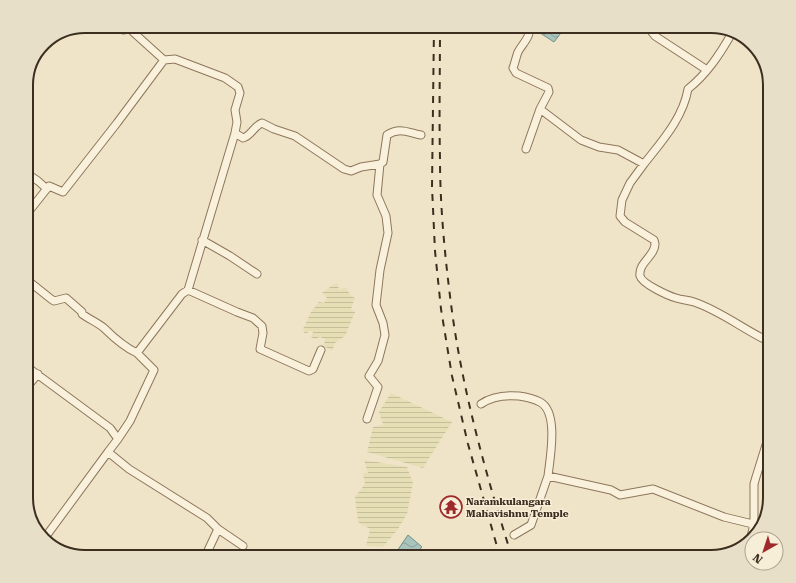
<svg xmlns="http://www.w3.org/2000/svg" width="796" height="583" viewBox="0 0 796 583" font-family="'Roboto Serif',serif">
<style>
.farmland{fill:url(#farmland-rules)}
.water{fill:url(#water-waves);stroke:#6f938a}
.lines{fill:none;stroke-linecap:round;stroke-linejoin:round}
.minor-casing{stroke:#8d765c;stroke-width:9}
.minor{stroke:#faf1dc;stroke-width:7}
.rail{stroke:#3d2e20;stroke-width:2;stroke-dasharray:7 7;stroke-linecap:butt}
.labels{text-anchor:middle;stroke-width:3;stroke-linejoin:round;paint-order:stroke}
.poi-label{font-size:10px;font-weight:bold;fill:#3d2e20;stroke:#f7eed8;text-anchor:start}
.rim{fill:none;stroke:#3d2e20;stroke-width:2}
</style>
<defs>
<pattern id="farmland-rules" width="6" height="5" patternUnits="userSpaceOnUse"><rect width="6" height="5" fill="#e6deb5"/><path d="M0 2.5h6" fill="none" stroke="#c6bf9b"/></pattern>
<pattern id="water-waves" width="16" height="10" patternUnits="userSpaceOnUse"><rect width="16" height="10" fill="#a9c4bc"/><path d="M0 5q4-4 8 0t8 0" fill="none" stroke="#8ba098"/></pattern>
</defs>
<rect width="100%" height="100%" fill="#f0e4c8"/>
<path class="farmland" d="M 337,283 L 339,289 L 346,288 L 351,296 L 355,298 L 351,309 L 355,312 L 345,336 L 335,343 L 332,351 L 324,346 L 325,339 L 320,337 L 315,339 L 311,337 L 313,332 L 310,331 L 305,334 L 303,329 L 311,312 L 319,302 L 324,303 L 327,298 L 322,293 L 333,285 Z
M 391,393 L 452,422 L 423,468 L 367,452 L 373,427 L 383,425 L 379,412 Z
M 364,460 L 407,467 L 413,483 L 407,514 L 398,529 L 383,547 L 366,546 L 370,529 L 358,522 L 355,497 L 365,484 L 363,473 L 368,473 Z"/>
<path class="water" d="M 536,26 L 560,26 L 564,29 L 554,42 L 534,29 Z
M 408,535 L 422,547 L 412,557 L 406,557 L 397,551 Z"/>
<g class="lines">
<g class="minor-casing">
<path id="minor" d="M 107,26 L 124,30 L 126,26
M 129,26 L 133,32 L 164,60 L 175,59 L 225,78 L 238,87 L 240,93 L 235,110 L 237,122 L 235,133 L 188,290
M 528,26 C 533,35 522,44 518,52 C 516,57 515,63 513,68 L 516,73 L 548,88 L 549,92 L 540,109 L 581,140 L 599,147 L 618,150 L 644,164 C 662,141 683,118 688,89 C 707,74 720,54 732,33
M 647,26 L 655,36 L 707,70
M 82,27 L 93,27 L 94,26
M 235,133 L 243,138 C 251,136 254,126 262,123 L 274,129 L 295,136 L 344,169 L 351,171 L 361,167 L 380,164 L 383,162 L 387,135 C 399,127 407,132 421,135
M 526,149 L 540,109
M 644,164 L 630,183 L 622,200 L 620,216 L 625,222 L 654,240 L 655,244 C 655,256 638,263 640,276 C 642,284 669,296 676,298 C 682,300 688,300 694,302 C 721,311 744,330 770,342
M 26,173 L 38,181 L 47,189
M 26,215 L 49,186 L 63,192 L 117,123 L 164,60
M 202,240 L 230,256 L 257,274
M 26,279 L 51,299 L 54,301 L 66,298 L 82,312 L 82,314 C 89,319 98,323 104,328 C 113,337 124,347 137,353 L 182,294 L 188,290 L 237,312 L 253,318 L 262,326 L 263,333 L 260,349 L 309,371 L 313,369 L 321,350
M 770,365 L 768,370 L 770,394
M 26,366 L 110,428 L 118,439 L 108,452 L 129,469 L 207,518 L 218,529 L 205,557
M 26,388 L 38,374
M 481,404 C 491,397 506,395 519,396 C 526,397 534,399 540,402 C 559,412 550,458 548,476
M 367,419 L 378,387 L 369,376 L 378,361 L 385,335 L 383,323 L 376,305 L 380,270 L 388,233 L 386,216 L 377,195 L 380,164
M 118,439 L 130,421 L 154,370 L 137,353
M 218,529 L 243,546
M 514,535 L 531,525 L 548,476 L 611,490 L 620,495 L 653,489 L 724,517 L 761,526
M 44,539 L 108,452
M 750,541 L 754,524 L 754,484 L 756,477 L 770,432"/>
</g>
<use href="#minor" class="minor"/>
<path class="rail" d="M 434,26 L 432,187 L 435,251 L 441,309 L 452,376 L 468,444 L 500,557
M 440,26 C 440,70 439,115 440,159 C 440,207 445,257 451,304 C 462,390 486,475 512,557"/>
</g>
<defs>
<g id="temple-ring" transform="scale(1.15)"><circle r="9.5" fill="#f7eed8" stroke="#9e2a2b" stroke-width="1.5"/><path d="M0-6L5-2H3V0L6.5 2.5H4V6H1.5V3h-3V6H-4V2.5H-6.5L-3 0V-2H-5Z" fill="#9e2a2b"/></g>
</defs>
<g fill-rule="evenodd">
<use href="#temple-ring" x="451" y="507"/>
</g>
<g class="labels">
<g class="poi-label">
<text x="466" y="505">Naramkulangara<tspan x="466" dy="12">Mahavishnu Temple</tspan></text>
</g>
</g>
<path d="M0 0H796V583H0ZM85 33H711A52 52 0 0 1 763 85V498A52 52 0 0 1 711 550H85A52 52 0 0 1 33 498V85A52 52 0 0 1 85 33Z" fill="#e8dfc9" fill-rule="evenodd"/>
<path class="rim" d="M85 33H711A52 52 0 0 1 763 85V498A52 52 0 0 1 711 550H85A52 52 0 0 1 33 498V85A52 52 0 0 1 85 33Z"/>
<g transform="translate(764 551) rotate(219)"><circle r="19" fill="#f7eed8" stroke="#ada18e"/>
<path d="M0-3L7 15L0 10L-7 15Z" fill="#9e2a2b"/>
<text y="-6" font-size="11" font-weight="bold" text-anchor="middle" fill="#3d2e20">N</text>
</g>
</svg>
